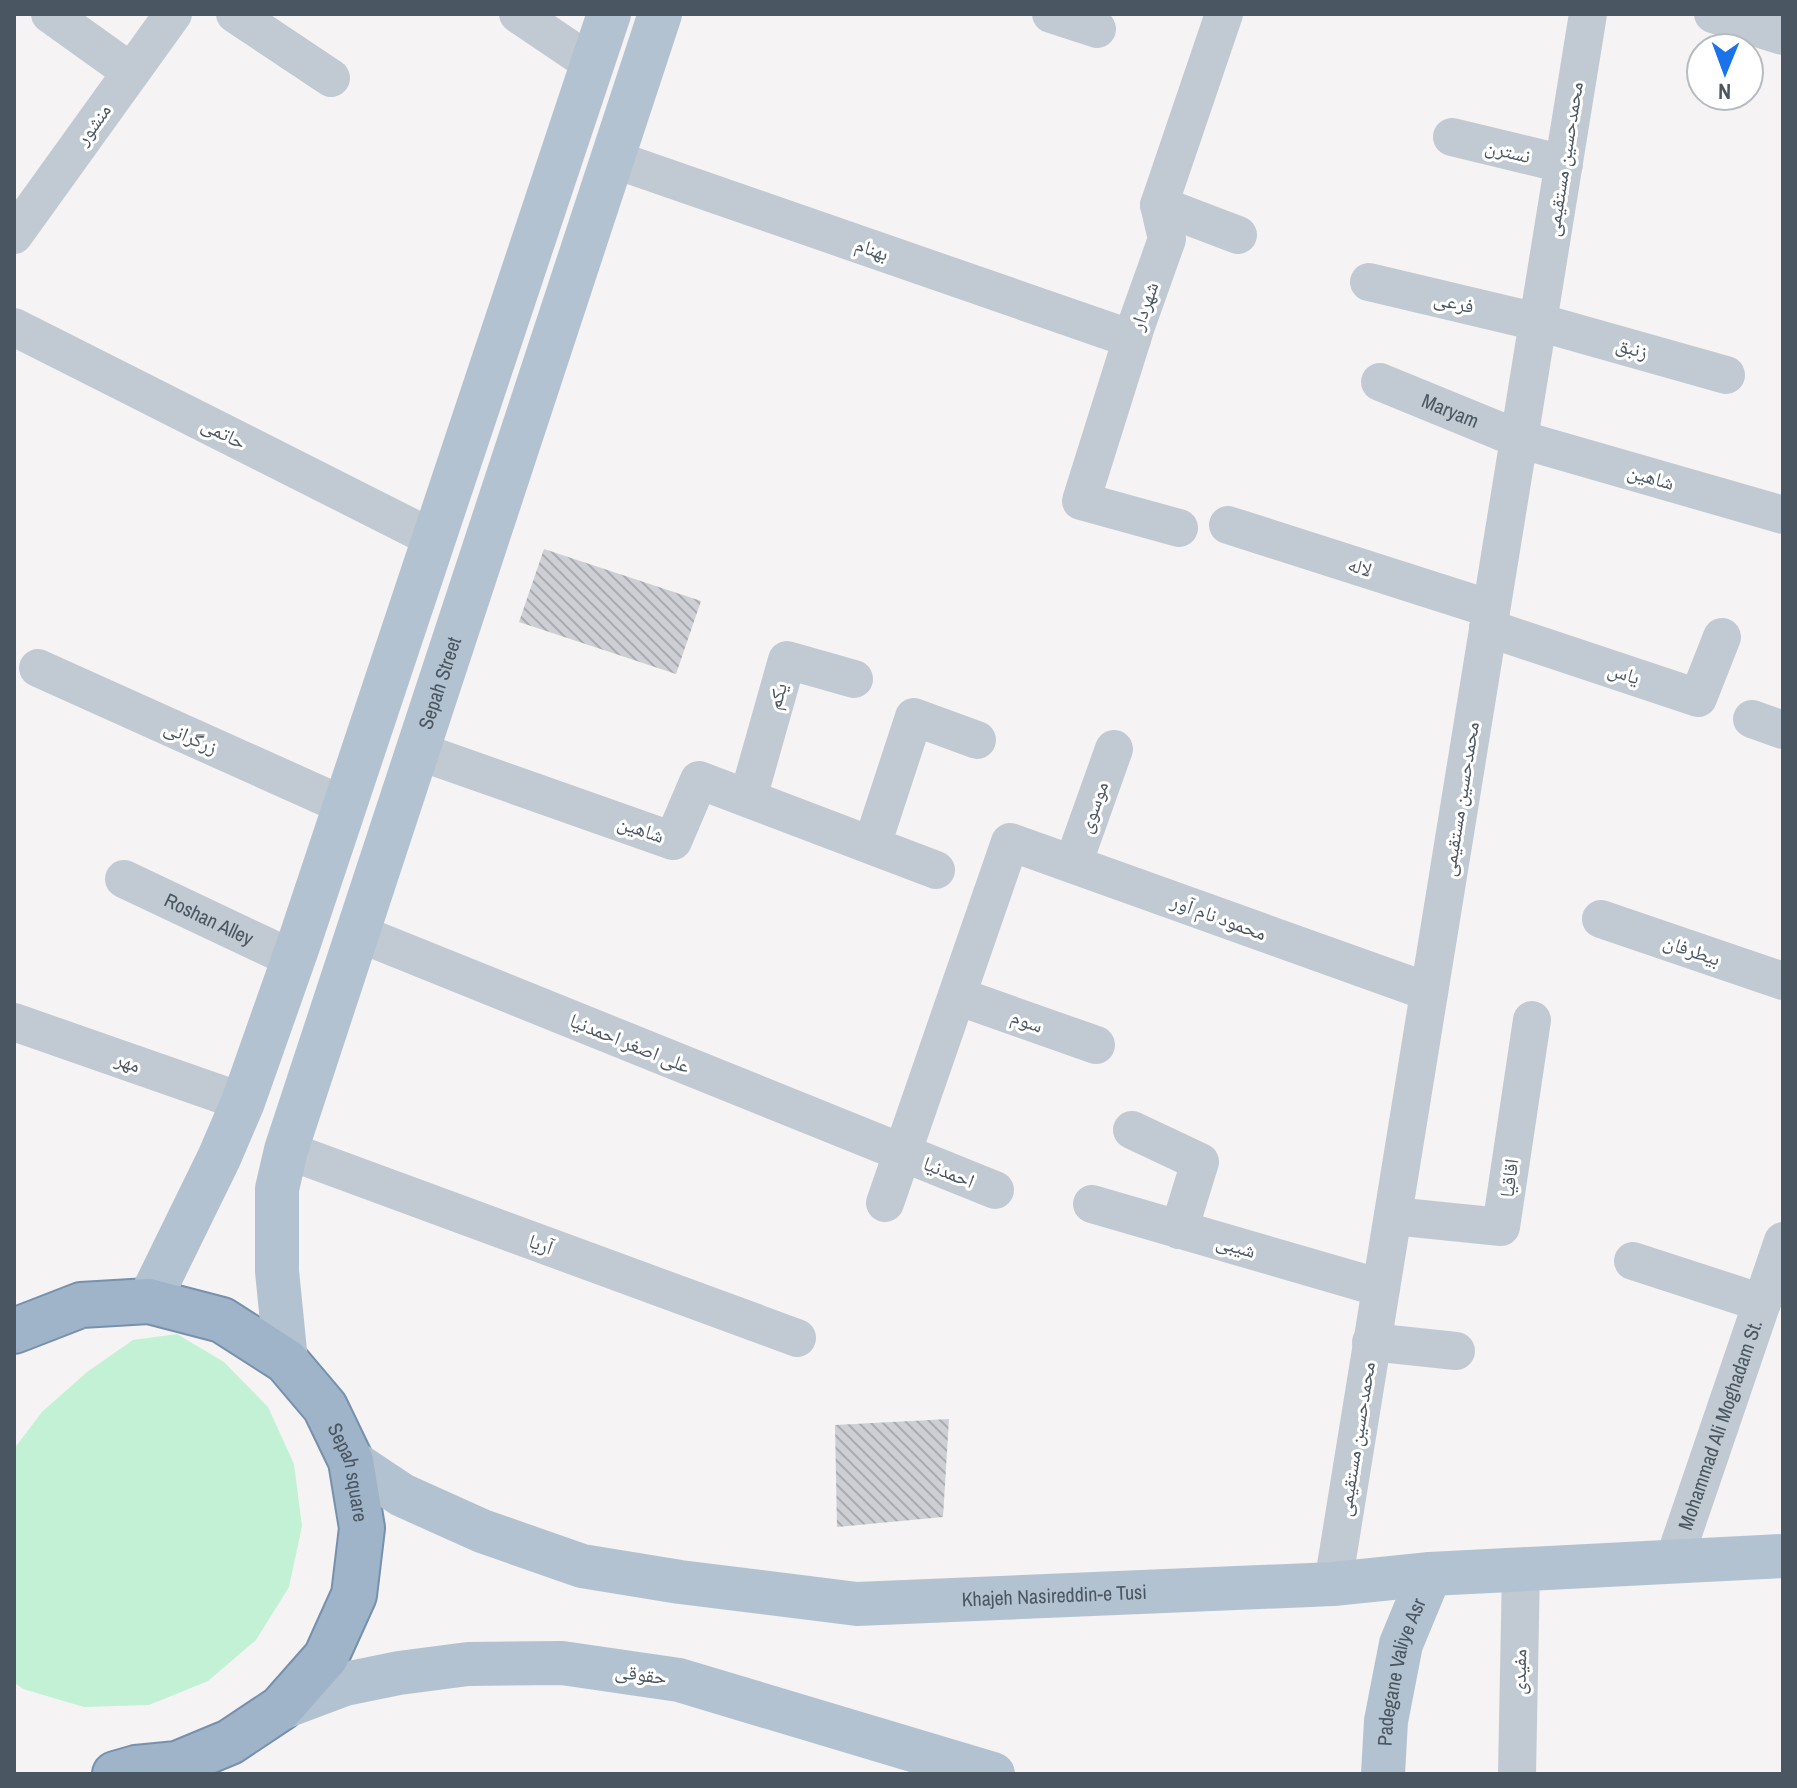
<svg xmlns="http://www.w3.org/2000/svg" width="1797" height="1788" viewBox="0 0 1797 1788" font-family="'Archivo Narrow','Noto Naskh Arabic',sans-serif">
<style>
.green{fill:#c3f1d5}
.building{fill:url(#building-back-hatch)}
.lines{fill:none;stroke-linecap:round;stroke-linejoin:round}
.trunk-casing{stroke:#7690ad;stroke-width:48}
.minor{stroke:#c1cad2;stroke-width:38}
.primary{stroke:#b3c2d1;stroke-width:44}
.trunk{stroke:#9fb4c9;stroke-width:44}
.labels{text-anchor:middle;stroke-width:6;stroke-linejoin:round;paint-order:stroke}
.street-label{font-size:20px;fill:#4a5661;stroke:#fff}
</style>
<defs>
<pattern id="building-back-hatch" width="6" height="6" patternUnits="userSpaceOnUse" patternTransform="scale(2)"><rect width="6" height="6" fill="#cdcfd5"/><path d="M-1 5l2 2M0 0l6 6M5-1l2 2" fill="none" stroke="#a8abb0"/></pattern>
</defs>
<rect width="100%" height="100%" fill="#f5f3f3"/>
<path class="green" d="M 177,1334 L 224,1362 L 268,1407 L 294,1464 L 302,1526 L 289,1587 L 256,1640 L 208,1681 L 149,1705 L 84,1707 L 23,1689 L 14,1682 L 14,1449 L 42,1412 L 87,1372 L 133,1340 Z"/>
<path class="building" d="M 544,549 L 701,601 L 676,674 L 519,622 Z
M 949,1419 L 943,1517 L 837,1527 L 835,1425 Z"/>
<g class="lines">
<g class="trunk-casing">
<g id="trunk">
<path id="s7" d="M 14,1331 L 81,1305 L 149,1301 L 222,1320 L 286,1361 L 325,1407 L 351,1461 L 362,1528 L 354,1595 L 326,1657 L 281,1708 L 230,1742 L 177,1764 L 136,1768 L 115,1774"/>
</g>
</g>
<g class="minor">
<path d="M 50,14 L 131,72"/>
<path d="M 235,14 L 331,78"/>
<path d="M 518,14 L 592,64"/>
<path d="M 1051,14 L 1097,29"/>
<path d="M 1713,14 L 1783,36"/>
<path d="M 1452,137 L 1564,164"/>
<path d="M 613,159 L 1132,339"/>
<path d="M 1159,205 L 1238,235"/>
<path d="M 14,235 L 173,14"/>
<path d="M 1369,282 L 1538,322 L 1726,375"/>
<path d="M 14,327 L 434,539"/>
<path id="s1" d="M 1380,382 L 1519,439 L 1783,515"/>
<path d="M 1228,525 L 1491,609"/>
<path d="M 1179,528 L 1081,501 L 1136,326 L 1167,239 L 1159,205 L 1224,14"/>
<path d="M 1488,628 L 1698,698 L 1722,637"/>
<path d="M 38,668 L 345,806"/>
<path d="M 1752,719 L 1783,730"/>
<path d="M 418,751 L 673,841 L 699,780 L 936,870"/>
<path d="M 748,798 L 787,660 L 854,679"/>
<path d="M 872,845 L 914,717 L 977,740"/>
<path d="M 1073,864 L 1114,749"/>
<path id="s2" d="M 124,879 L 293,959"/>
<path d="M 1601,919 L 1783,981"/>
<path d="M 358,933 L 995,1190"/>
<path d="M 957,996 L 1096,1045"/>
<path d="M 14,1022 L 243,1102"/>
<path d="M 1132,1130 L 1200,1162 L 1179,1230"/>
<path d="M 286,1150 L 797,1338"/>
<path d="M 885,1203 L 1010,842 L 1429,992"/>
<path d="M 1092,1204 L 1381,1288"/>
<path d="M 1393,1216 L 1501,1227 L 1532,1020"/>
<path d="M 1633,1261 L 1762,1303"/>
<path d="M 1371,1342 L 1456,1351"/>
<path id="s3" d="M 1673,1563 L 1783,1241"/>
<path d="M 1333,1584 L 1588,14"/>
<path d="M 1517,1774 L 1521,1569"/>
</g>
<g class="primary">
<path d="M 149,1301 L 219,1158 L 243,1102 L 297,949 L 609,14"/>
<path id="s4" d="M 286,1361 L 277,1271 L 277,1189 L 286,1150 L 660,14"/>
<path id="s5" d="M 351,1461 L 402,1495 L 482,1531 L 582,1566 L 680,1582 L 857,1604 L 1333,1584 L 1430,1574 L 1783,1556"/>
<path d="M 281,1708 L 345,1684 L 399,1673 L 468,1664 L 562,1663 L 679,1680 L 993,1774"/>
<path id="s6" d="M 1383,1774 L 1386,1721 L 1401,1644 L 1430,1574"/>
</g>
<use href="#trunk" class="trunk"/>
</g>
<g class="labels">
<g class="street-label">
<text transform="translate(93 124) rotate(-54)" y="7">منشور</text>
<text transform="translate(1508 151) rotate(14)" y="7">نسترن</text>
<text transform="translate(1564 159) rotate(-81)" y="7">محمدحسین مستقیمی</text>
<text transform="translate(872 249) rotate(19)" y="7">بهنام</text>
<text transform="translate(1454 302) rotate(13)" y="7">فرعی</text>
<text transform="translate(1144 306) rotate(-71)" y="7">شهردار</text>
<text transform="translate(1632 348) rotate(16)" y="7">زنبق</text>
<text dy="7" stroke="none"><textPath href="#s1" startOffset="76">Maryam</textPath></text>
<text transform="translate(224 433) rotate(27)" y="7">حاتمی</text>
<text transform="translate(1651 477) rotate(16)" y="7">شاهین</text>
<text transform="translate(1360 567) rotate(18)" y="7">لاله</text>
<text transform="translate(1624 673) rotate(18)" y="7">یاس</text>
<text dy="7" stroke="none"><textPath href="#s4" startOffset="704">Sepah Street</textPath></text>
<text transform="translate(777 696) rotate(-74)" y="7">یکم</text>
<text transform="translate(191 737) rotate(24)" y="7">زرگرانی</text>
<text transform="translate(1460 799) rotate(-81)" y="7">محمدحسین مستقیمی</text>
<text transform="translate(1093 807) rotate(-70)" y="7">موسوی</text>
<text transform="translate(641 829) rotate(19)" y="7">شاهین</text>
<text transform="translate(1219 917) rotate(20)" y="7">محمود نام آور</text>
<text dy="7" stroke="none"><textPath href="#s2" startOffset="94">Roshan Alley</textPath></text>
<text transform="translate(1692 950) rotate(19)" y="7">بیطرفان</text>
<text transform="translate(1027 1021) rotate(20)" y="7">سوم</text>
<text transform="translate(630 1043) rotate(22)" y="7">علی اصغر احمدنیا</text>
<text transform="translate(128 1062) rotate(19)" y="7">مهر</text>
<text transform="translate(949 1172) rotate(22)" y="7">احمدنیا</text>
<text transform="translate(1509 1178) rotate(-82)" y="7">اقاقیا</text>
<text transform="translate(541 1244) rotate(20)" y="7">آریا</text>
<text transform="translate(1236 1246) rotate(16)" y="7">شیبی</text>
<text dy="7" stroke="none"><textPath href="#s3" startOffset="146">Mohammad Ali Moghadam St.</textPath></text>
<text transform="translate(1356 1439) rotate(-81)" y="7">محمدحسین مستقیمی</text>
<text dy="7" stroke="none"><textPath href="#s7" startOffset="422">Sepah square</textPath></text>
<text dy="7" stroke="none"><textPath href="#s5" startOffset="730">Khajeh Nasireddin-e Tusi</textPath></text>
<text transform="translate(1519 1672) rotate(-89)" y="7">مفیدی</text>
<text dy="7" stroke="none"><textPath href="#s6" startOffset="104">Padegane Valiye Asr</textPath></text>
<text transform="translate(641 1674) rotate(8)" y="7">حقوقی</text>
</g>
</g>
<rect width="1797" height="1788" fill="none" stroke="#4a5661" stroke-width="32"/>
<g transform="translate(1725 72) rotate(181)"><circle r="38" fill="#ffffff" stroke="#b7bbc0" stroke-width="2"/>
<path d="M0-6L14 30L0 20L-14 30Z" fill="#1a73e8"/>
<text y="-12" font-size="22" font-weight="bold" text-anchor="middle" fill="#4a5661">N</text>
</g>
</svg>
